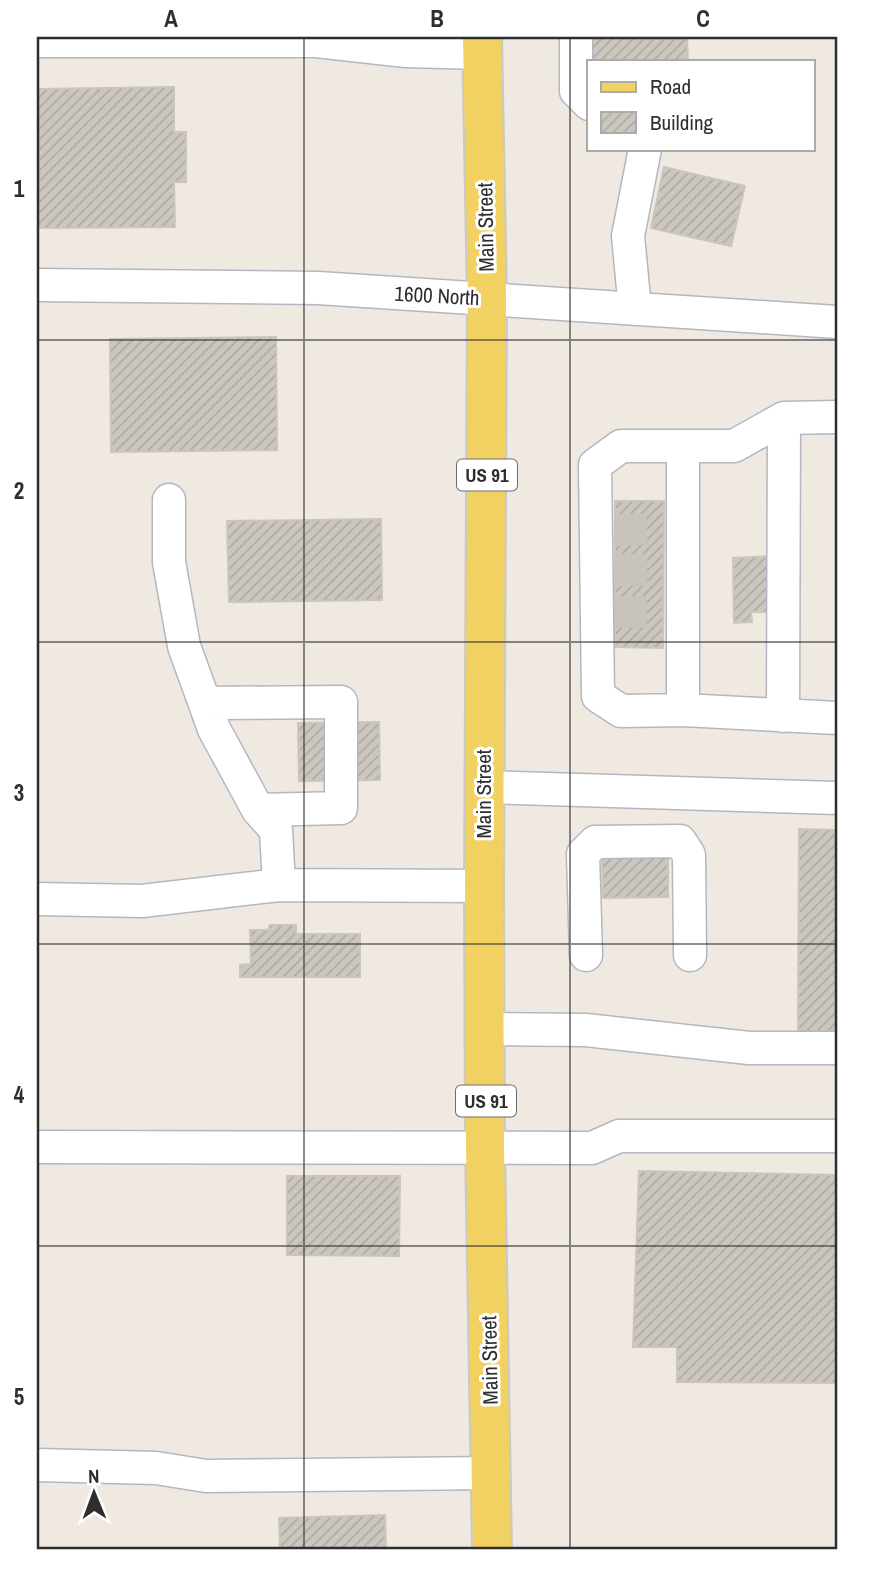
<svg xmlns="http://www.w3.org/2000/svg" width="874" height="1587" viewBox="0 0 874 1587" font-family="'Archivo Narrow',sans-serif">
<style>
.building{fill:url(#building-hatch);stroke:#cbc5ba;stroke-width:2}
.lines{fill:none;stroke-linecap:round;stroke-linejoin:round}
.minor-tunnel{stroke:#c8c4bd;stroke-width:32;stroke-dasharray:32 16;stroke-linecap:butt}
.minor-casing{stroke:#b4b7c1;stroke-width:35}
.major-casing{stroke:#c9c9c9;stroke-width:42}
.minor{stroke:#fff;stroke-width:32}
.major{stroke:#f2d163;stroke-width:38}
.grid{fill:none;stroke:#2e2e2e;stroke-width:2;stroke-opacity:0.55}
.labels{text-anchor:middle;stroke-width:6;stroke-linejoin:round;paint-order:stroke}
.shield{fill:#fff;stroke:#6d6d6d;stroke-width:2}
.shield-label{font-size:19px;font-weight:bold;fill:#2e2e2e}
.street-label{font-size:21px;fill:#2e2e2e;stroke:#fff}
.neatline{fill:none;stroke:#2e2e2e;stroke-width:2.5}
.grid-label{font-size:23px;text-anchor:middle;font-weight:bold;fill:#2e2e2e}
</style>
<defs>
<pattern id="building-hatch" width="6" height="6" patternUnits="userSpaceOnUse" patternTransform="scale(1.75)"><rect width="6" height="6" fill="#cbc7bf"/><path d="M-1 1l2-2M0 6l6-6M5 7l2-2" fill="none" stroke="#afaba4"/></pattern>
</defs>
<rect width="100%" height="100%" fill="#efe9e1"/>
<path class="building" d="M 586,37 L 687,37 L 688,61 L 589,61 Z
M 174,87 L 174,132 L 186,132 L 186,182 L 174,182 L 175,227 L 37,228 L 37,89 Z
M 664,167 L 745,186 L 731,246 L 651,228 Z
M 276,337 L 277,450 L 111,452 L 110,339 Z
M 615,501 L 664,501 L 663,648 L 615,647 Z
M 381,519 L 382,600 L 229,602 L 227,521 Z
M 772,556 L 774,612 L 751,612 L 752,622 L 734,623 L 733,558 Z
M 379,722 L 380,780 L 299,781 L 298,723 Z
M 799,829 L 837,830 L 837,1031 L 798,1031 Z
M 668,852 L 668,897 L 603,898 L 602,853 Z
M 270,925 L 296,925 L 296,934 L 360,934 L 360,977 L 240,977 L 240,965 L 251,964 L 250,930 L 268,930 Z
M 639,1171 L 837,1175 L 837,1383 L 677,1382 L 677,1347 L 633,1347 Z
M 287,1176 L 400,1176 L 399,1256 L 287,1255 Z
M 385,1515 L 386,1550 L 280,1550 L 279,1518 Z"/>
<g class="lines">
<path class="minor-tunnel" d="M 615,530 L 664,529
M 615,570 L 664,570
M 615,612 L 663,612"/>
<g class="minor-casing">
<path id="minor" d="M 576,37 L 576,91 L 589,104
M 37,41 L 316,41 L 406,51 L 482,53
M 37,285 L 318,288 L 837,322
M 635,309 L 628,236 L 645,149
M 837,417 L 784,418 L 734,446 L 621,446 L 595,465 L 598,696 L 621,711 L 683,710 L 837,718
M 683,446 L 683,710
M 169,500 L 169,562 L 184,646 L 214,729 L 258,810 L 276,830 L 279,885
M 205,703 L 341,702 L 341,808 L 258,810
M 783,716 L 784,418
M 484,787 L 837,798
M 37,899 L 142,901 L 279,885 L 484,886
M 586,955 L 583,854 L 595,842 L 680,841 L 689,855 L 690,955
M 486,1029 L 586,1030 L 749,1048 L 837,1048
M 37,1147 L 592,1148 L 619,1136 L 837,1136
M 37,1465 L 156,1468 L 206,1476 L 492,1473"/>
</g>
<g class="major-casing">
<path id="major" d="M 482,37 L 487,298 L 484,886 L 485,1148 L 492,1550"/>
</g>
<use href="#minor" class="minor"/>
<use href="#major" class="major"/>
</g>
<path class="grid" d="M 304,37 L 304,1550M 570,37 L 570,1550M 37,340 L 837,340M 37,642 L 837,642M 37,944 L 837,944M 37,1246 L 837,1246"/>
<g class="labels">
<g class="shield">
<rect x="457" y="459.5" width="60" height="31" rx="5"/>
<rect x="456" y="1085.5" width="60" height="31" rx="5"/>
</g>
<g class="shield-label">
<text x="487" y="482">US 91</text>
<text x="486" y="1108">US 91</text>
</g>
<g class="street-label">
<text transform="translate(486 227) rotate(-91)" y="7">Main Street</text>
<text transform="translate(437 296) rotate(3)" y="7">1600 North</text>
<text transform="translate(484 794) rotate(-90)" y="7">Main Street</text>
<text transform="translate(490 1360) rotate(-91)" y="7">Main Street</text>
</g>
</g>
<rect width="874" height="1587" fill="none" stroke="#ffffff" stroke-width="77"/>
<rect x="587" y="60" width="228" height="91" fill="#ffffff" stroke="#ababab" stroke-width="2"/>
<rect x="601" y="82" width="35" height="10" fill="#f2d163" stroke="#ababab" stroke-width="2"/>
<text x="650" y="94" font-size="21" fill="#2e2e2e">Road</text>
<rect x="601" y="112" width="35" height="21" fill="url(#building-hatch)" stroke="#ababab" stroke-width="2"/>
<text x="650" y="130" font-size="21" fill="#2e2e2e">Building</text>
<g transform="translate(94 1493) rotate(359)" stroke="#ffffff" stroke-width="5" paint-order="stroke">
<path d="M0-5L12 26L0 18L-12 26Z" fill="#2e2e2e"/>
<text y="-10" font-size="19" font-weight="bold" text-anchor="middle" fill="#2e2e2e">N</text>
</g>
<rect x="38" y="38" width="798" height="1510" class="neatline"/>
<g class="grid-label">
<text x="171" y="27">A</text>
<text x="437" y="27">B</text>
<text x="703" y="27">C</text>
<text x="19" y="197">1</text>
<text x="19" y="499">2</text>
<text x="19" y="801">3</text>
<text x="19" y="1103">4</text>
<text x="19" y="1405">5</text>
</g>
</svg>
